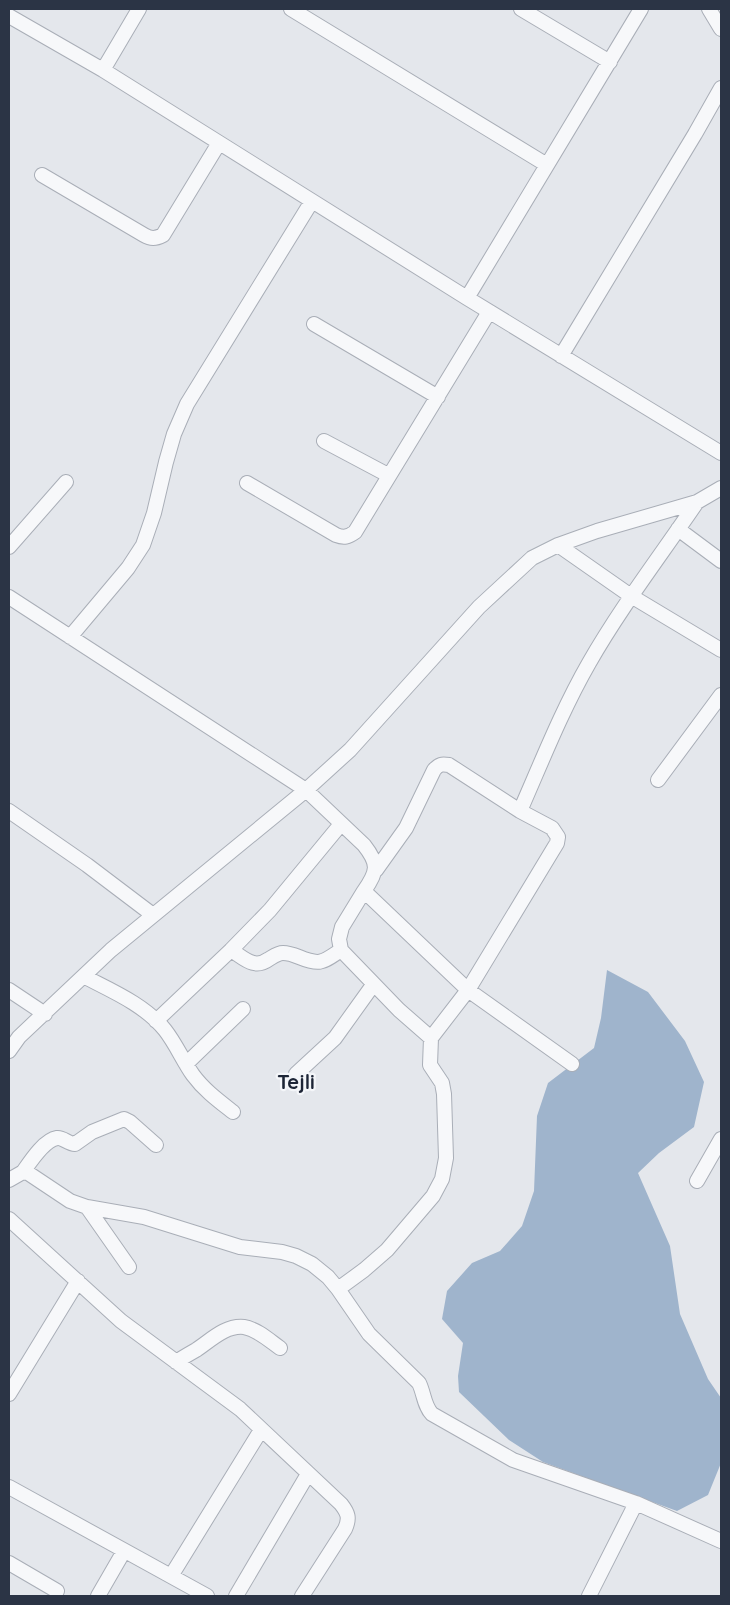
<svg xmlns="http://www.w3.org/2000/svg" width="730" height="1605" viewBox="0 0 730 1605" font-family="Quicksand,sans-serif">
<style>
.water{fill:#9fb4cc}
.lines{fill:none;stroke-linecap:round;stroke-linejoin:round}
.minor-casing{stroke:#a9aeb7;stroke-width:16}
.minor{stroke:#f7f8fa;stroke-width:14}
.labels{text-anchor:middle;stroke-width:4.5;stroke-linejoin:round;paint-order:stroke}
.quarter-label{font-size:20px;font-weight:bold;fill:#1d2536;stroke:#f4f6f9}
</style>
<rect width="100%" height="100%" fill="#e4e7ec"/>
<path class="water" d="M 607,970 L 648,992 L 685,1041 L 704,1082 L 694,1127 L 659,1153 L 638,1173 L 670,1246 L 680,1314 L 708,1379 L 721,1398 L 721,1463 L 708,1495 L 677,1511 L 543,1462 L 509,1440 L 459,1392 L 458,1376 L 463,1343 L 442,1319 L 447,1291 L 472,1263 L 500,1251 L 522,1226 L 534,1191 L 537,1116 L 548,1083 L 594,1048 L 601,1018 Z"/>
<g class="lines">
<g class="minor-casing">
<path id="minor" d="M 291,9 L 547,165
M 521,9 L 610,62
M 709,9 L 721,29
M 9,16 L 103,70 L 467,298 L 721,453
M 103,70 L 139,9
M 42,175 L 144,235 C 151,239 155,239 163,235 L 219,143
M 467,298 L 641,9
M 314,324 L 438,397
M 561,356 L 695,134 L 721,88
M 324,441 L 388,475
M 247,483 L 336,535 C 344,538 348,537 355,532 L 489,312
M 678,529 L 721,561
M 558,545 L 631,596 L 721,650
M 9,547 L 66,482
M 9,597 L 306,790 L 364,845 C 379,864 378,871 364,891 L 468,990 L 572,1064
M 70,637 L 128,568 L 143,545 L 154,513 L 166,462 L 174,434 L 187,404 L 312,201
M 658,780 L 721,695
M 9,811 L 87,865 L 153,915
M 520,811 C 542,761 562,710 589,663 C 621,607 661,555 697,502
M 376,870 L 406,828 L 434,770 C 439,764 442,764 449,765 L 520,811 L 552,828 L 558,837 L 557,843 L 468,990 L 431,1038
M 231,950 C 244,958 254,970 269,959 C 274,956 278,953 283,953 C 289,953 294,955 299,957 C 321,966 323,962 341,950
M 85,977 C 112,991 145,1005 165,1030 C 176,1044 183,1061 193,1075 C 204,1090 219,1101 233,1112
M 9,990 L 45,1014
M 156,1021 L 231,950 L 270,910 L 341,824
M 9,1051 L 19,1037 L 111,950 L 306,790 L 350,750 L 479,607 L 532,558 L 558,545 L 597,531 L 697,502 L 721,488
M 186,1064 L 243,1009
M 296,1074 L 335,1038 L 373,985
M 23,1172 C 30,1162 44,1140 57,1138 C 63,1137 68,1144 75,1144 L 92,1132 L 124,1119 L 130,1122 L 156,1145
M 9,1180 L 23,1172 L 28,1173 L 70,1201 L 87,1207 L 144,1217 L 240,1247 L 282,1252 L 296,1256 L 312,1264 L 328,1277 L 338,1289 L 369,1334 L 419,1383 C 424,1393 424,1406 432,1414 L 513,1460 L 636,1503 L 721,1541
M 697,1181 L 721,1139
M 87,1207 L 129,1267
M 9,1219 L 121,1321 L 240,1409 L 341,1504 C 348,1513 350,1518 345,1529 L 302,1596
M 338,1289 L 364,1270 L 387,1250 L 433,1196 L 442,1179 L 446,1158 L 444,1094 L 442,1083 L 430,1065 L 431,1038 L 399,1010 L 341,950 L 339,939 L 342,927 L 364,891
M 176,1362 C 182,1358 189,1354 196,1350 C 210,1341 225,1325 244,1327 C 257,1329 270,1341 280,1348
M 9,1394 L 78,1281
M 9,1487 L 207,1596
M 9,1563 L 57,1591
M 171,1576 L 261,1430
M 98,1596 L 124,1551
M 236,1596 L 308,1474
M 589,1596 L 636,1503"/>
</g>
<use href="#minor" class="minor"/>
</g>
<g class="labels">
<g class="quarter-label">
<text x="296" y="1089">Tejli</text>
</g>
</g>
<rect width="730" height="1605" fill="none" stroke="#2b3445" stroke-width="20"/>
</svg>
